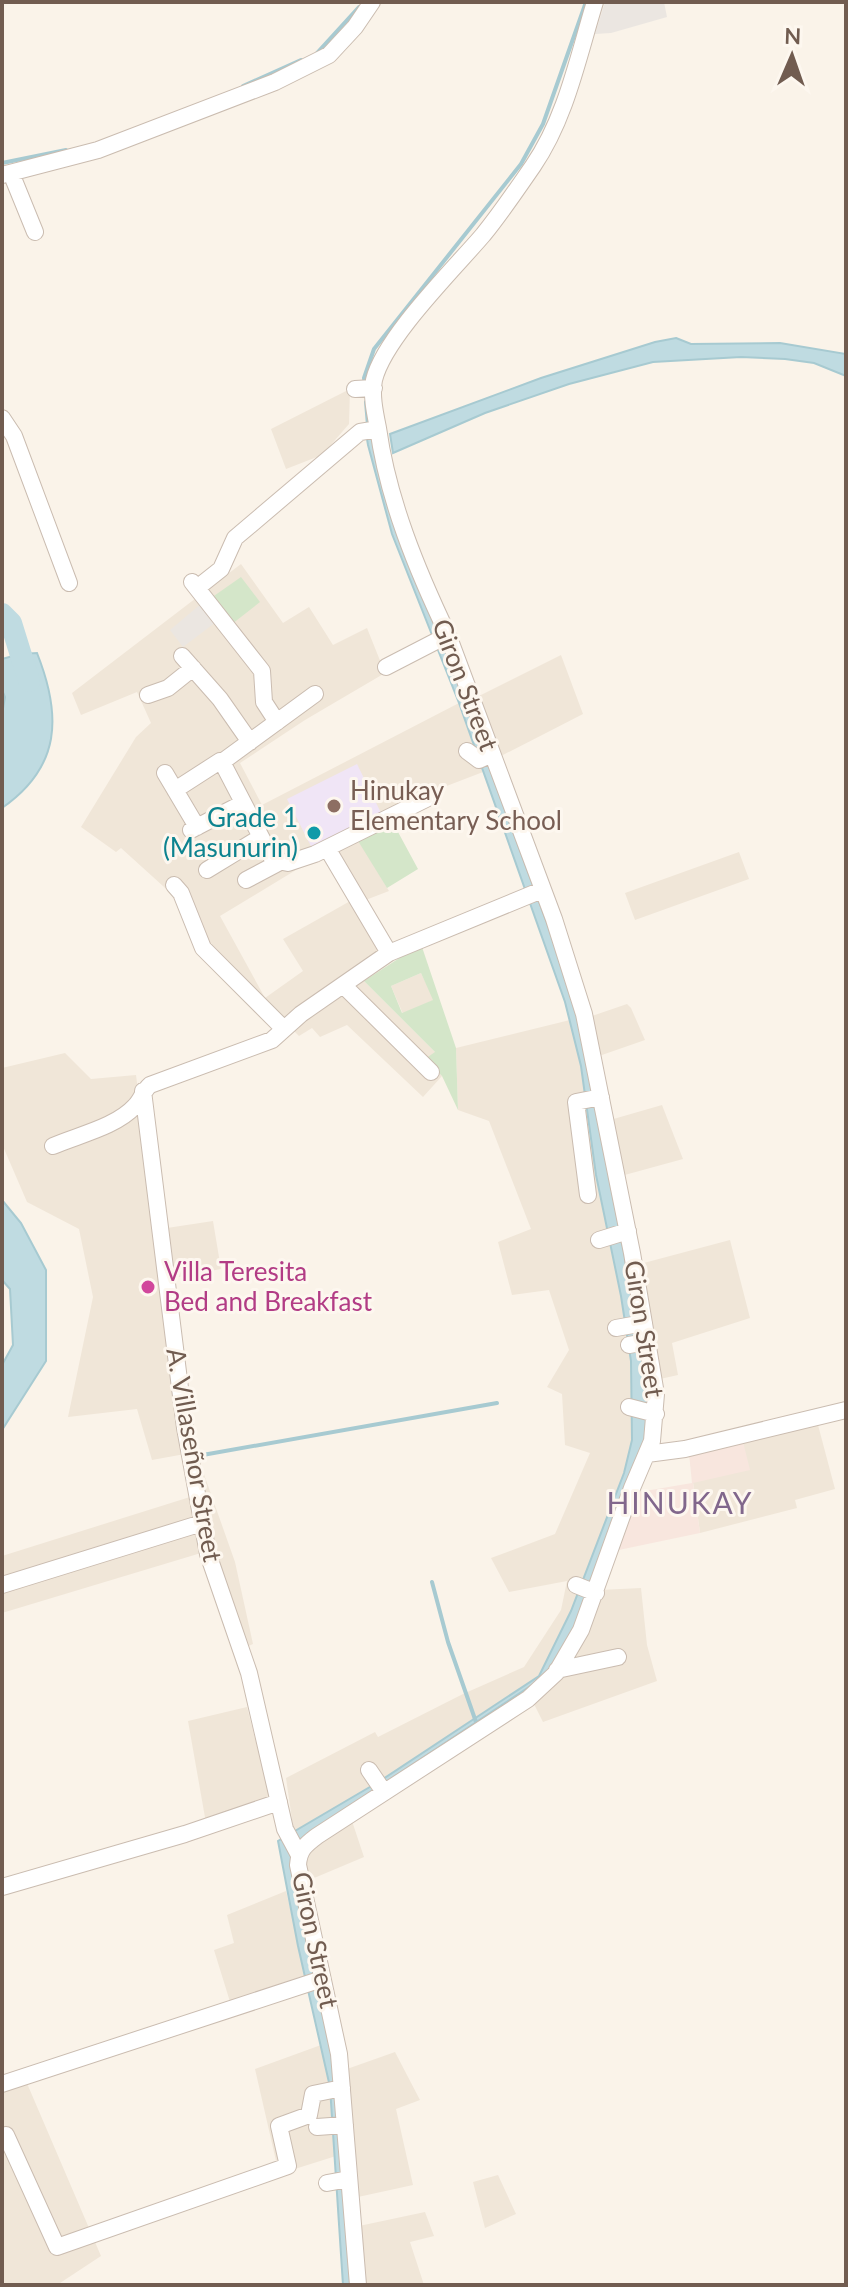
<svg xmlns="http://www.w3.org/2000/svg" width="848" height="2287" viewBox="0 0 848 2287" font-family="Lato,sans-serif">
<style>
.residential{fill:#f0e6d8}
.commercial{fill:#f8e6de}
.industrial{fill:#ebe6e1}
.education{fill:#f0e5f6}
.green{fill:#d4e6c9;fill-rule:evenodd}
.water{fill:#bfdbe1;stroke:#a7cad1;stroke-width:2}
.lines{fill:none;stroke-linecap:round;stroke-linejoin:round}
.stream{stroke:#a7cad1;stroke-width:4}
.river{stroke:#bfdbe1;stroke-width:22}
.minor-casing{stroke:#cabcb0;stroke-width:18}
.minor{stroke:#fff;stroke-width:16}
.education-dot{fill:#8d6e63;stroke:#fdf7ef;stroke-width:3}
.culture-dot{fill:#0f9aa8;stroke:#fdf7ef;stroke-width:3}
.hotel-dot{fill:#d1479c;stroke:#fdf7ef;stroke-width:3}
.labels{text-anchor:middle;stroke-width:6;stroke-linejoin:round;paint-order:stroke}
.street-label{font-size:26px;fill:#715c50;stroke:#fdf7ef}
.education-label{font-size:26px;fill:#785e54;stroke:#fdf7ef;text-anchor:start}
.culture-label{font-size:26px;fill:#0d838f;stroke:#fdf7ef;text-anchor:end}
.hotel-label{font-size:26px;fill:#b23c85;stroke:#fdf7ef;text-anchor:start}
.quarter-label{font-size:30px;letter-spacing:2px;fill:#81678c;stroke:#fdf7ef}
</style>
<rect width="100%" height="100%" fill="#faf3e9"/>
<path class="residential" d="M 350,389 L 349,424 L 322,455 L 286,469 L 271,429 Z
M 241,564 L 283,623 L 309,607 L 333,645 L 367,628 L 385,673 L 305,720 L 240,763 L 262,805 L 459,703 L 483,772 L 431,792 L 356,836 L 389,891 L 363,901 L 331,849 L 278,858 L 229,765 L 276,719 L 266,668 L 205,591 Z
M 200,595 L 261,671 L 274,720 L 250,737 L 192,673 L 246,740 L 182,784 L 171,769 L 192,825 L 243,806 L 277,872 L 319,856 L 220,916 L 265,998 L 303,971 L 283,939 L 352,900 L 382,955 L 285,1025 L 253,1007 L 174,896 L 121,848 L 116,852 L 81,827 L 136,737 L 151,723 L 137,692 L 81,715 L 72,693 Z
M 561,655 L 583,714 L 499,757 L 477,697 Z
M 222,764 L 241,801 L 199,823 L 182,791 Z
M 739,852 L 749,879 L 635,920 L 625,893 Z
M 421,973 L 434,1000 L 403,1014 L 391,986 Z
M 364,981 L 436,1053 L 425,1059 L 442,1076 L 423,1097 L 347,1025 L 320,1037 L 312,1028 L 299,1036 L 293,1030 Z
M 627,1004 L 631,1008 L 645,1040 L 599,1056 L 592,1016 Z
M 570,1020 L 581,1066 L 596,1175 L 621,1296 L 631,1361 L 632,1440 L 624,1473 L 571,1611 L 539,1676 L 423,1754 L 294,1833 L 286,1778 L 375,1732 L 378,1737 L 463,1694 L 524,1667 L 561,1610 L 567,1581 L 509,1592 L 491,1558 L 555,1534 L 590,1453 L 565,1445 L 562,1394 L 547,1387 L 569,1350 L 549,1290 L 512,1295 L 498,1242 L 531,1229 L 489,1121 L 458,1110 L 456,1048 Z
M 65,1053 L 91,1079 L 136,1075 L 185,1454 L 152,1460 L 137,1409 L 68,1417 L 93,1297 L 79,1229 L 27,1202 L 2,1144 L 2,1068 Z
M 662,1105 L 683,1159 L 621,1176 L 610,1120 Z
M 213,1221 L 221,1269 L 174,1278 L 167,1228 Z
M 730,1240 L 750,1318 L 672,1343 L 678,1375 L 660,1379 L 640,1264 Z
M 818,1425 L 835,1489 L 795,1500 L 797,1508 L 700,1533 L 689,1453 Z
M 200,1463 L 235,1562 L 253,1644 L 244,1648 L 221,1585 L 193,1465 Z
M 190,1497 L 201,1553 L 2,1613 L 2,1556 Z
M 641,1588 L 647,1645 L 657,1681 L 543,1722 L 533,1702 L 600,1590 Z
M 247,1707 L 271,1801 L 206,1823 L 188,1721 Z
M 352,1821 L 364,1857 L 307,1881 L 303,1868 L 307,1848 Z
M 286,1891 L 307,1981 L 231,2005 L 214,1950 L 234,1943 L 227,1915 Z
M 321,2045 L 330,2087 L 336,2156 L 279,2174 L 255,2069 Z
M 395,2052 L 420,2100 L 396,2109 L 413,2185 L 358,2197 L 347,2069 Z
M 26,2081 L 101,2256 L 57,2285 L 2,2285 L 2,2089 Z
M 498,2175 L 516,2214 L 485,2228 L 473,2182 Z
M 425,2212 L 434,2236 L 410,2242 L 424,2285 L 363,2285 L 359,2226 Z"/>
<path class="commercial" d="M 743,1442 L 750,1470 L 693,1483 L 700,1533 L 614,1551 L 639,1492 L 692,1483 L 689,1453 Z"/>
<path class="industrial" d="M 605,2 L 664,2 L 667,17 L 611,33 L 595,34 Z
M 202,603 L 216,622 L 183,647 L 170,630 Z"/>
<path class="education" d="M 357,764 L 383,817 L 314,852 L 287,799 Z"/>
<path class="green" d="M 241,577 L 260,602 L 232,624 L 211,598 Z
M 391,819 L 418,869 L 387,888 L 355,836 Z
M 421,944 L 456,1048 L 458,1110 L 442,1076 L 425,1059 L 435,1052 L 364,981 ZM 421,973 L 433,1000 L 402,1013 L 391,986 Z"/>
<path class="water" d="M 676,338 L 691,344 L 780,343 L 846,354 L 846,376 L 814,363 L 785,359 L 741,357 L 653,362 L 569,384 L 485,413 L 393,453 L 390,434 L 541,378 L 655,342 Z
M 373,438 L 449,658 L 574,996 L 649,1380 L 650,1431 L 586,1607 L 547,1675 L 301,1839 L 336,2081 L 351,2285 L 343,2285 L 330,2087 L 298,1946 L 278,1841 L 380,1781 L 539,1676 L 571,1611 L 624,1473 L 632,1440 L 631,1361 L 621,1296 L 596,1175 L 581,1066 L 565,1002 L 459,703 L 392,534 L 368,445 L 367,439 Z
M 37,653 C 62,716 61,767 2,808 L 2,714 L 5,697 L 2,690 L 2,659 L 20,654 Z
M 2,1200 L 21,1223 L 46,1270 L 46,1361 L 2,1430 L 2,1365 L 13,1345 L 10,1289 L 2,1280 Z"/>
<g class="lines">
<path class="stream" d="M 317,53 L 359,7
M 243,86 L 301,60
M 2,163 L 66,150
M 365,386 L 364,378 L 374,349 L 521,164 L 543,124 L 586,2
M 366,402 L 368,425
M 197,1456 L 497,1403
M 432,1582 L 448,1642 L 476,1722"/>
<path class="river" d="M 2,614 L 11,623 L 29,681"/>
<g class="minor-casing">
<path id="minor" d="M 11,173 L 35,232
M 2,175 L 98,150 L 275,82 L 329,55 L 355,27 L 372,2
M 355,389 L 374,388
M 2,418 L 14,436 L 69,583
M 192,582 L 262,671 L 264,702 L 277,722
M 197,588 L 221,569 L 235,538 L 360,432 L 378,429
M 182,656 L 220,699 L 250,742
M 386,667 L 448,635
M 315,694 L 222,762 L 273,860 L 288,863 L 315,854 L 430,797
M 148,695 L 168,688 L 193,668
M 467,751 L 479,760 L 492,754
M 165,773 L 197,827
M 175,790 L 220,761
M 191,830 L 243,803
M 327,848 L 389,953
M 207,870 L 261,837
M 246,880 L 280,862
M 174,885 L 181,893 L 203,948 L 284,1029
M 343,985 L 431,1072
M 143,1091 L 185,1428 L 208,1554 L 249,1673 L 285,1829 L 299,1855
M 53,1146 C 78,1135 116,1127 135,1106 C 142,1099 143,1091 150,1085 L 272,1040 L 301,1014 L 389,953 L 542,890
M 588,1195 L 576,1102 L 601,1097
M 599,1240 L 628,1231
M 616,1328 L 644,1323
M 629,1345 L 646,1342
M 629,1407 L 656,1414
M 647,1454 L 685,1449 L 846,1410
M 2,1585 L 202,1523
M 576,1585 L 596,1593
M 557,1670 L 618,1657
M 369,1770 L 384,1792
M 2,1887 L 185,1834 L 279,1802
M 2,2084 L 322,1979
M 317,2127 L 345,2125
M 6,2135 L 57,2247 L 288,2166 L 279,2126 L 309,2115 L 313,2094 L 342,2088
M 327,2183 L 349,2179
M 358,2285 L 339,2054 L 298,1865 C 299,1850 305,1845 317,1836 L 528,1699 L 556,1673 L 581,1630 L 632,1488 L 652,1441 L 656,1394 L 632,1253 L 584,1014 L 554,919 L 448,635 C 417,570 388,500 378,428 C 375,413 371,395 374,380 C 384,338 453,270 483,235 C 501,213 517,189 533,166 C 566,118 578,57 595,2"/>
</g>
<use href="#minor" class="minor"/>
</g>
<circle class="education-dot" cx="334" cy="806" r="8"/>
<circle class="culture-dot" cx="314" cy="833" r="8"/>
<circle class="hotel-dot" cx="148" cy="1287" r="8"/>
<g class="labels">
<g class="street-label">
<text transform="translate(465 685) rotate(69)" y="9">Giron Street</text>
<text transform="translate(644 1329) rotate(81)" y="9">Giron Street</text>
<text transform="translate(194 1455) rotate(80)" y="9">A. Villaseñor Street</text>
<text transform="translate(315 1940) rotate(78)" y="9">Giron Street</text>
</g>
<g class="education-label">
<text x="350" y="800">Hinukay<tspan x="350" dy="30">Elementary School</tspan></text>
</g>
<g class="culture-label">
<text x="298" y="827">Grade 1<tspan x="298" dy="30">(Masunurin)</tspan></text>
</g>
<g class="hotel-label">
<text x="164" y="1281">Villa Teresita<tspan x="164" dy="30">Bed and Breakfast</tspan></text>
</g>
<g class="quarter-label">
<text x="680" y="1514">HINUKAY</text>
</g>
</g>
<rect width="848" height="2287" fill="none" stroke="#715c50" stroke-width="8"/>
<g transform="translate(792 56) rotate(2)" stroke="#fdf7ef" stroke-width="6" paint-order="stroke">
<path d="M0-6L14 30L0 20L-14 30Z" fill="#715c50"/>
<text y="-12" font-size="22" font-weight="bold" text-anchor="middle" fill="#715c50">N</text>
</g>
</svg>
